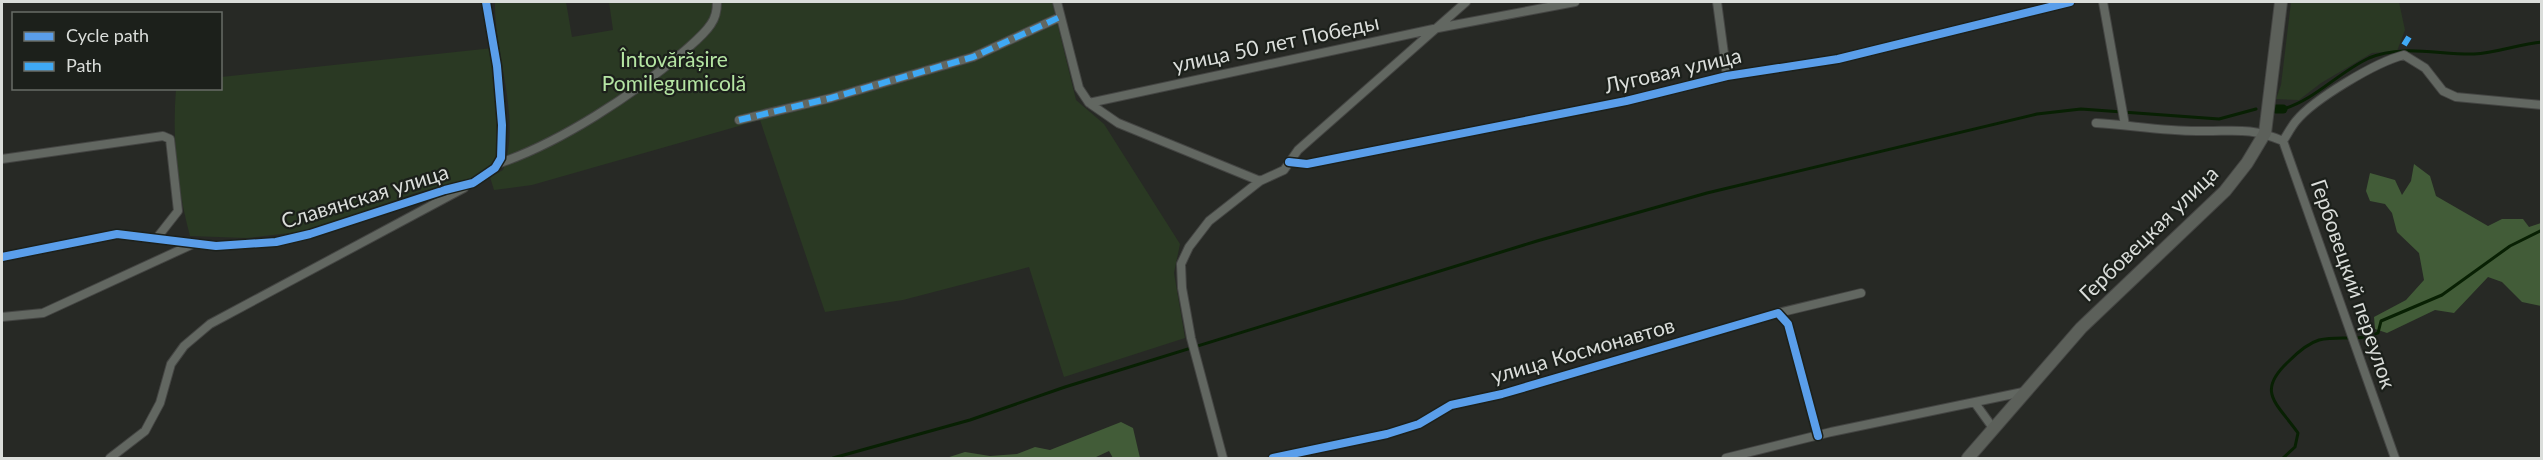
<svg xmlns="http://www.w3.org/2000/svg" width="2543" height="460" viewBox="0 0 2543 460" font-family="Lato,sans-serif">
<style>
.green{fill:#2a3923}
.forest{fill:#425c38}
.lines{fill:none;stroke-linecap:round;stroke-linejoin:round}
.stream{stroke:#082003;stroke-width:3}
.canal{stroke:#082003;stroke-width:9}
.street-casing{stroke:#444543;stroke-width:10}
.secondary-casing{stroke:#444543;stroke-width:14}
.street{stroke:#626761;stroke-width:8}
.secondary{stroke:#5c605a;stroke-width:12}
.quiet{stroke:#3fa9f5;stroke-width:6;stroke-dasharray:12 6;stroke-linecap:butt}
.cycleway-casing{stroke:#1c201b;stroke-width:11}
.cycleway{stroke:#5a9eea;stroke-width:8}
.labels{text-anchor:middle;stroke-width:4.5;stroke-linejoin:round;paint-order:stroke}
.street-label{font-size:21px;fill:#daddda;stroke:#1c201b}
.park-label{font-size:21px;fill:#b5e5a3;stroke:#1c201b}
</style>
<rect width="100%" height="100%" fill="#272925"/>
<path class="green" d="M 495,2 L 566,2 L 572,37 L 613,30 L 609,2 L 1052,2 L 1076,100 L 1104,124 L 1180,244 L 1174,273 L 1185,338 L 1064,377 L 1029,267 L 903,300 L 825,312 L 760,120 L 532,185 L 494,190 L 490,177 L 503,170 C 522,117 494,56 495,2 Z
M 2291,2 L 2399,2 L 2405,30 L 2397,51 L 2372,53 L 2321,83 L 2299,100 L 2276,99 L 2281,85 Z
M 493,48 L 500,151 L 488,170 L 471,179 L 416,193 L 307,231 L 247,238 L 190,236 C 177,187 172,139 176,89 L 220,88 L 221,77 Z"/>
<path class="forest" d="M 2414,164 L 2430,176 L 2436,196 L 2488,226 L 2502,219 L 2523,219 L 2529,227 L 2541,223 L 2541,306 L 2522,302 L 2502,282 L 2488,277 L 2454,313 L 2435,310 L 2387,333 L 2375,329 L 2374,317 L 2406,300 L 2424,280 L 2419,253 L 2397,232 L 2392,213 L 2385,204 L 2370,201 L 2366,191 L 2370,173 L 2395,180 L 2402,195 L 2411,181 Z
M 1121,422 L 1133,428 L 1140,458 L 1113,458 L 1109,451 L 1094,458 L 946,458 L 965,452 L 990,456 L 1017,454 L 1035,447 L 1050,450 Z"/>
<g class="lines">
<path class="stream" d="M 2283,109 C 2313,101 2339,72 2369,58 C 2402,44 2440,55 2474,54 C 2496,53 2519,44 2542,42
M 833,458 L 970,420 L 1065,387 L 1537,241 L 1707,193 L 2037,114 L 2081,109 L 2219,119 L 2256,109
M 2283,458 L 2295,447 L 2298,433 C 2277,403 2255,392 2289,361 C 2296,354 2309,343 2319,340 C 2340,335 2358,342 2378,333 L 2381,321 L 2442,295 L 2510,246 L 2542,230"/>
<path class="canal" d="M 2276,109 L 2283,109"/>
<g class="street-casing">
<path id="street" d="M 1057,2 L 1079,88 L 1089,103 L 1438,28 L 1575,2
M 1717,2 L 1727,76
M 2103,2 L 2125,125
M 1089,103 L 1118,123 L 1260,181
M 739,120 L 831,98 L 973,57 L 1060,17
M 2096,123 C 2129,125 2163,131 2197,131 C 2233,132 2247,126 2283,141 L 2395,458
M 2283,141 C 2287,135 2291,127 2296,121 C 2314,99 2376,62 2404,55 L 2425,68 L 2443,91 L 2456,97 L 2542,105
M 2,159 L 163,136 L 170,139 L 178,211 L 156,239
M 1289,162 L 1307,164 L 1626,101 L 1727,76 L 1838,59 L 2070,2
M 500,163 C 561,142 633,95 682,53 C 692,44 704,35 711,24 C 716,17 717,9 717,2
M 2,257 L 117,234 L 216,246 L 276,242 L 310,234 L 445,190 L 473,183 L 495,168 L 501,158 L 502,125 L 497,66 L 486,2
M 1778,313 L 1861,293
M 2,317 L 43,313 L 193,244
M 1975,403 L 1993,428
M 110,458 L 145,431 L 160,403 L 171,364 L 184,346 L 210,324 L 464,188
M 1223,458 L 1191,338 L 1182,288 L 1181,264 L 1189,247 L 1209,221 L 1260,181 L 1284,170 L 1298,150 L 1466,2
M 1273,458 L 1387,434 L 1419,424 L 1451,405 L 1502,394 L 1778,313 L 1788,324 L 1818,436
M 1726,458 L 1831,432 L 2023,392"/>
</g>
<g class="secondary-casing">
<path id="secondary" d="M 1968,458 L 2081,328 L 2225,191 L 2247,163 L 2265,133 L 2281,2"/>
</g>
<use href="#street" class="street"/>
<use href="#secondary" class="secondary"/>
<path class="quiet" d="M 2404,45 L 2409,37
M 739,120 L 831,98 L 973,57 L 1060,17"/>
<g class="cycleway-casing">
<path id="cycleway" d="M 1289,162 L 1307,164 L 1626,101 L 1727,76 L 1838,59 L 2070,2
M 2,257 L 117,234 L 216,246 L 276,242 L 310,234 L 445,190 L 473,183 L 495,168 L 501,158 L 502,125 L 497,66 L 486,2
M 1273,458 L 1387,434 L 1419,424 L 1451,405 L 1502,394 L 1778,313 L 1788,324 L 1818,436"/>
</g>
<use href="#cycleway" class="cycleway"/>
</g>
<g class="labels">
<g class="street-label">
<text transform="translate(1276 44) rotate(-12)" y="7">улица 50 лет Победы</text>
<text transform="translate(1673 71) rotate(-13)" y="7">Луговая улица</text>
<text transform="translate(365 197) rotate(-17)" y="7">Славянская улица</text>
<text transform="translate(2149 234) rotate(-44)" y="7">Гербовецкая улица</text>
<text transform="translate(2353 284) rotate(71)" y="7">Гербовецкий переулок</text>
<text transform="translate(1583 351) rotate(-16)" y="7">улица Космонавтов</text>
</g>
<g class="park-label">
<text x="674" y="67">Întovărășire<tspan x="674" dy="24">Pomilegumicolă</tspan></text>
</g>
</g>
<rect width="2543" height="460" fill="none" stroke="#daddda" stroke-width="6"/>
<rect x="12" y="12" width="210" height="78" fill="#1c201b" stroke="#686c67" stroke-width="1.5"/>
<rect x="24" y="32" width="30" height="9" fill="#5a9eea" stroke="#686c67" stroke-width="1.5"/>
<text x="66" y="42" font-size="18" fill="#daddda">Cycle path</text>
<rect x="24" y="62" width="30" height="9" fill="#3fa9f5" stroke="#686c67" stroke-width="1.5"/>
<text x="66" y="72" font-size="18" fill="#daddda">Path</text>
</svg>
